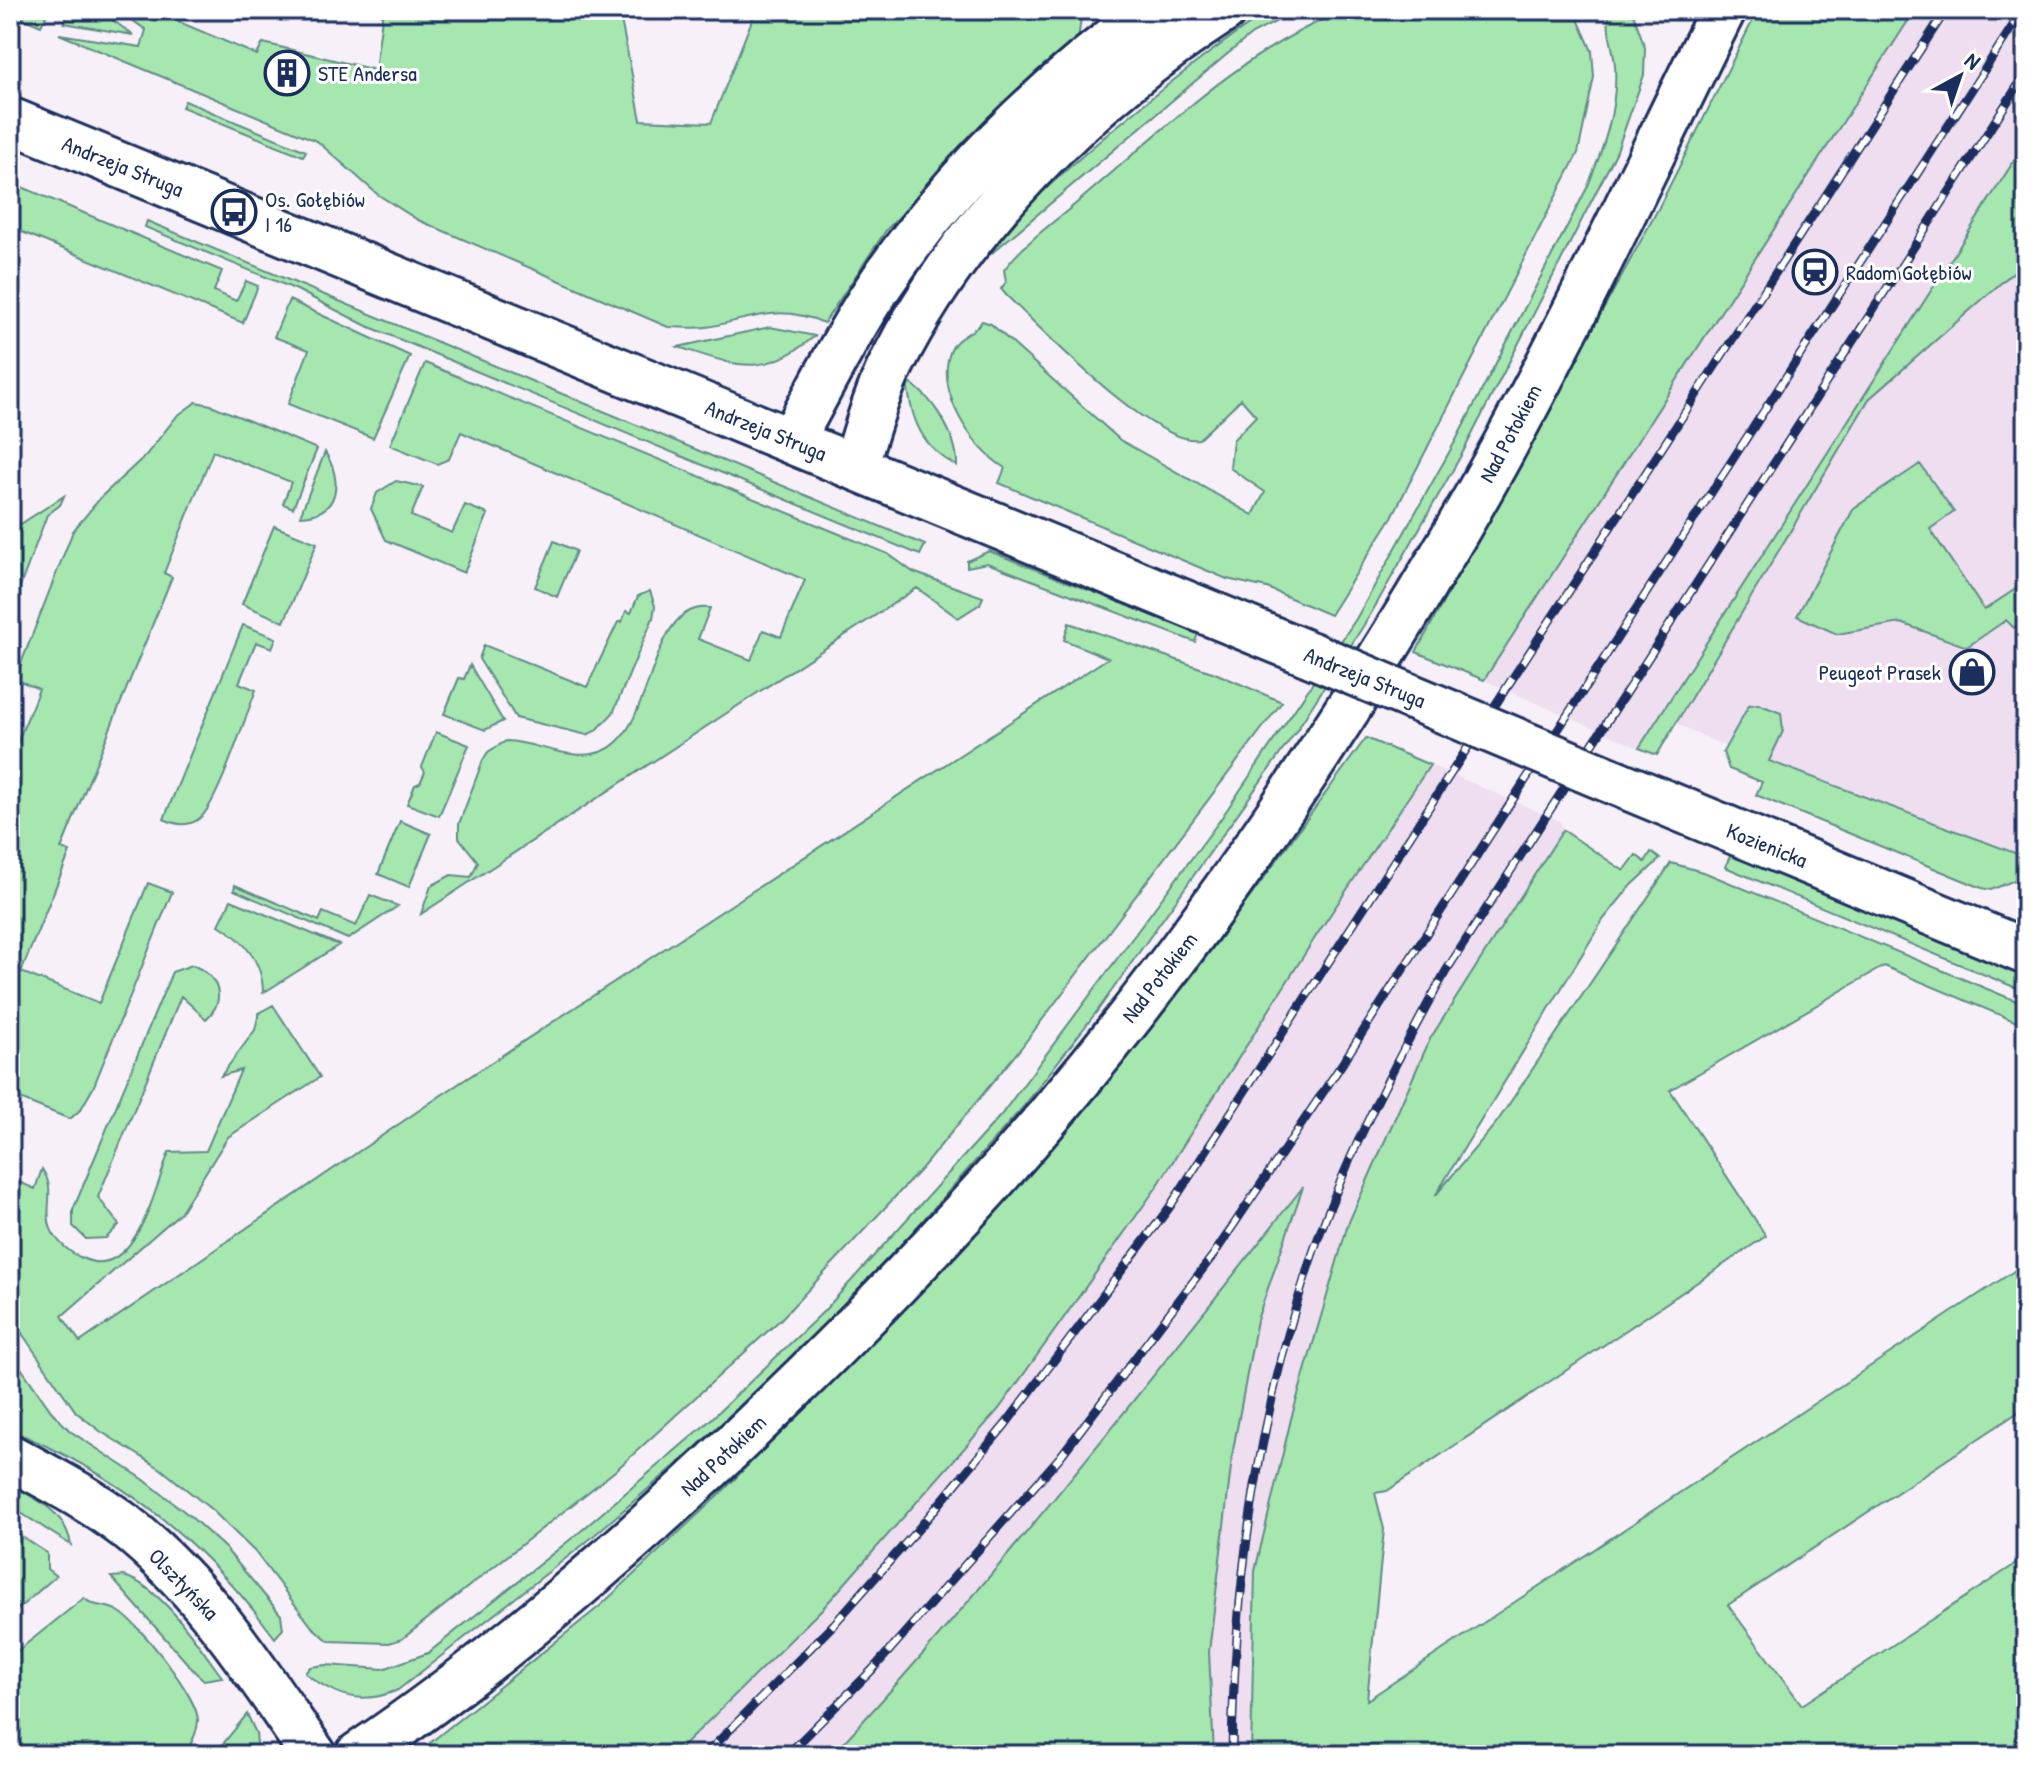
<svg xmlns="http://www.w3.org/2000/svg" width="2036" height="1765" viewBox="0 0 2036 1765" font-family="'Patrick Hand',sans-serif">
<style>
.built{fill:#eedef0}
.green{fill:#a6e7b0;stroke:#608b87;stroke-width:2}
.lines{fill:none;stroke-linecap:round;stroke-linejoin:round}
.street-casing{stroke:#1b2f5e;stroke-width:50}
.secondary-casing{stroke:#1b2f5e;stroke-width:50}
.street{stroke:#fff;stroke-width:44}
.secondary{stroke:#fff;stroke-width:44}
.rail-casing{stroke:#1b2f5e;stroke-width:9}
.rail{stroke:#fff;stroke-width:6;stroke-dasharray:18;stroke-linecap:butt}
.secondary-bridge-casing{stroke:#1b2f5e;stroke-width:50;stroke-linecap:butt}
.secondary-bridge{stroke:#fff;stroke-width:44}
.labels{text-anchor:middle;stroke-width:6;stroke-linejoin:round;paint-order:stroke}
.poi-label{font-size:22px;fill:#1b2f5e;stroke:#fff;text-anchor:start}
.street-label{font-size:22px;fill:#1b2f5e;stroke:#fff}
</style>
<rect width="100%" height="100%" fill="#f7f0f8"/>
<filter id="ink" filterUnits="userSpaceOnUse"><feTurbulence type="fractalNoise" baseFrequency=".0125" numOctaves="2"/><feDisplacementMap in="SourceGraphic" scale="16" xChannelSelector="R" yChannelSelector="G"/><feConvolveMatrix kernelMatrix="1 2 1 2 8 2 1 2 1" color-interpolation-filters="sRGB"/></filter>
<g filter="url(#ink)">
<path class="built" d="M 1915,10 L 2026,10 L 2026,142 L 1639,748 L 1484,680 Z
M 2026,261 L 2026,862 L 1767,766 L 1675,723 L 1869,399 Z
M 1430,765 L 1560,821 L 1563,830 L 1430,1039 L 1348,1224 L 1291,1419 L 1255,1571 L 1251,1755 L 1214,1755 L 1209,1652 L 1233,1450 L 1257,1320 L 1301,1190 L 1076,1475 L 970,1602 L 832,1755 L 674,1755 L 824,1607 L 999,1409 L 1156,1188 L 1318,933 Z"/>
<path class="green" d="M 10,10 L 49,10 L 41,26 L 10,13 Z
M 70,10 L 99,10 L 133,35 L 64,23 Z
M 118,10 L 151,10 L 257,55 L 263,43 L 375,70 L 383,10 L 619,10 L 641,120 L 711,123 L 756,10 L 1082,10 L 1078,41 L 887,229 L 824,323 C 777,303 753,319 707,327 C 694,329 681,327 668,327 L 418,220 L 377,194 L 317,141 L 59,34 L 141,47 L 146,30 Z
M 1273,10 L 1298,10 L 1252,34 L 1225,56 L 987,257 C 1003,212 1223,35 1273,10 Z
M 1345,10 L 1574,10 L 1592,51 L 1594,77 L 1578,153 L 1392,517 L 1330,615 L 1267,588 L 1227,579 L 999,483 L 1005,468 C 972,448 934,391 951,350 C 957,335 974,334 982,321 L 991,324 L 1120,440 L 1253,515 L 1265,492 L 1230,468 L 1233,440 L 1256,416 L 1241,399 L 1199,439 C 1153,446 1042,329 1007,296 L 1001,289 L 1006,282 L 1004,270 C 1025,241 1059,219 1086,195 C 1168,125 1244,50 1345,10 Z
M 1610,10 L 1632,10 L 1645,48 L 1644,75 L 1616,153 L 1463,452 L 1369,617 L 1295,733 L 1098,1010 L 1023,1107 L 909,1236 L 812,1338 L 691,1452 L 584,1544 L 398,1690 C 361,1706 335,1696 305,1673 L 310,1667 L 326,1665 L 383,1669 L 428,1653 L 581,1531 L 705,1425 L 824,1311 L 1001,1115 L 1220,820 L 1356,619 L 1456,440 L 1587,188 C 1603,149 1618,109 1615,66 C 1614,47 1605,29 1610,10 Z
M 1758,10 L 1915,10 L 1484,680 L 1416,652 L 1657,211 Z
M 185,101 L 306,151 L 303,156 L 182,107 Z
M 2026,142 L 2026,261 L 1869,399 L 1657,755 L 1639,748 Z
M 10,182 L 222,271 L 214,291 L 236,301 L 246,281 L 258,286 L 243,323 L 10,227 Z
M 147,221 L 925,545 L 920,555 L 365,325 L 297,290 L 145,227 Z
M 289,300 L 410,356 L 373,438 L 288,404 L 309,350 L 274,337 Z
M 770,327 L 815,336 C 762,379 738,366 678,347 Z
M 425,363 L 888,554 L 913,572 L 983,597 L 980,604 L 958,618 L 917,588 L 421,914 L 431,886 L 451,875 L 471,877 L 478,862 L 459,838 L 459,824 L 483,760 L 488,752 L 506,741 C 536,742 573,763 603,751 C 656,731 647,600 710,608 L 698,639 L 751,660 L 763,630 L 781,637 L 805,580 L 461,432 L 449,459 L 437,464 L 390,445 Z
M 907,381 C 932,396 958,436 957,466 C 921,447 911,419 907,381 Z
M 196,402 L 211,405 L 317,449 L 293,508 L 283,504 L 291,482 L 213,451 L 164,573 L 172,577 L 61,849 L 70,852 L 21,972 L 99,1003 L 148,883 L 172,892 L 93,1088 L 81,1109 L 70,1119 L 10,1095 L 10,761 L 39,689 L 15,679 L 73,531 L 102,496 L 146,455 L 177,416 Z
M 325,452 C 343,480 340,515 300,516 Z
M 1920,464 L 1954,512 L 1930,529 L 1984,610 L 2026,582 L 2026,619 L 2014,628 L 2006,620 L 1967,647 L 1901,623 L 1837,634 L 1797,616 L 1854,508 Z
M 396,481 L 423,487 L 411,516 L 452,533 L 465,505 L 488,514 L 464,573 L 386,540 L 371,509 L 377,493 Z
M 64,496 L 60,505 L 47,515 L 19,589 L 10,594 L 10,531 Z
M 274,526 L 317,543 L 284,622 L 242,604 Z
M 554,541 L 576,551 L 557,597 L 535,587 Z
M 989,551 L 1198,633 L 1195,642 L 987,563 L 967,567 L 967,561 Z
M 650,591 L 655,606 L 653,618 L 613,713 L 597,730 L 587,735 L 516,718 L 479,659 L 484,645 L 587,687 L 618,622 L 622,622 L 626,611 L 631,613 L 638,596 Z
M 1069,623 L 1215,673 L 1282,702 L 1021,1048 L 922,1168 L 781,1319 L 615,1471 L 402,1639 L 389,1643 L 329,1641 L 312,1627 L 255,1552 L 212,1510 L 161,1469 L 100,1431 L 76,1412 L 10,1316 L 10,1178 L 35,1189 L 42,1169 C 57,1191 43,1209 51,1229 C 56,1241 70,1253 82,1258 C 135,1284 156,1185 169,1152 L 206,1151 L 241,1070 L 221,1076 L 255,1030 L 259,1013 L 273,1005 L 320,1077 L 228,1137 L 180,1213 L 62,1316 L 80,1342 L 440,1096 L 1108,658 L 1064,640 Z
M 243,625 L 276,638 L 272,648 L 256,642 L 239,683 L 256,690 C 246,715 217,805 200,818 C 189,827 176,825 164,819 Z
M 470,665 L 503,721 L 485,730 L 444,714 L 459,678 L 464,679 Z
M 1758,704 L 1781,713 L 1783,731 L 1769,761 L 2023,856 L 2015,880 L 1991,890 L 1982,888 L 1756,795 L 1762,782 L 1729,769 L 1723,752 L 1749,705 Z
M 436,732 L 469,745 L 439,816 L 407,804 L 415,785 L 420,783 L 425,772 L 422,767 Z
M 1366,738 L 1430,765 L 1318,933 L 1156,1188 L 999,1409 L 824,1607 L 674,1755 L 415,1755 L 600,1606 L 722,1492 L 828,1383 L 1052,1144 L 1193,975 Z
M 400,821 L 431,834 L 409,887 L 378,874 Z
M 1563,830 L 1624,871 L 1636,855 L 1645,862 L 1651,852 L 1660,859 L 1629,888 L 1603,920 L 1435,1196 L 1497,1122 L 1671,863 L 1706,873 L 2026,1005 L 2026,1026 L 1884,966 L 1670,1090 L 1766,1236 L 1387,1491 L 1375,1493 L 1384,1529 L 1367,1700 L 2026,1263 L 2026,1407 L 1728,1605 L 1802,1705 L 2026,1557 L 2026,1755 L 1251,1755 L 1255,1571 L 1291,1419 L 1348,1224 L 1430,1039 Z
M 1731,854 L 2026,976 L 2026,992 L 1725,867 Z
M 235,885 L 319,921 L 323,912 L 356,926 L 370,895 L 398,906 L 348,939 L 234,890 Z
M 231,900 L 339,945 L 263,993 C 263,962 244,940 219,925 Z
M 192,965 C 218,975 228,999 206,1019 L 181,996 L 98,1197 L 119,1225 L 106,1238 L 86,1239 L 73,1226 L 73,1210 L 172,972 Z
M 1303,1187 L 1257,1320 L 1233,1450 L 1209,1652 L 1214,1755 L 832,1755 C 1000,1574 1150,1380 1303,1187 Z
M 10,1352 L 51,1411 L 70,1431 L 143,1479 L 190,1516 L 225,1548 L 281,1615 L 283,1629 L 275,1638 C 205,1543 120,1474 10,1430 Z
M 10,1485 C 37,1499 66,1512 71,1545 L 10,1506 Z
M 10,1529 L 47,1553 L 47,1569 L 56,1576 L 10,1616 Z
M 124,1576 C 163,1588 198,1645 222,1677 L 204,1680 L 195,1672 L 111,1577 Z
M 84,1598 C 94,1608 106,1604 118,1611 C 139,1623 197,1696 198,1720 C 198,1733 190,1744 185,1755 L 10,1755 L 10,1657 Z
M 247,1714 L 256,1733 L 258,1755 L 214,1755 Z"/>
<g class="lines">
<g class="street-casing">
<path id="street" d="M 10,1457 C 49,1478 90,1499 125,1526 C 205,1589 257,1673 314,1755"/>
</g>
<g class="secondary-casing">
<path id="secondary" d="M 10,120 L 1309,654
M 791,441 C 819,391 844,339 875,292 C 948,182 1045,87 1152,10
M 855,467 C 866,432 876,395 892,363 C 964,219 1090,97 1224,10
M 1617,783 L 2026,952
M 358,1755 C 504,1656 637,1539 764,1416 C 867,1317 966,1215 1058,1105 C 1208,928 1339,732 1456,532 C 1555,363 1636,185 1723,10"/>
</g>
<use href="#street" class="street"/>
<use href="#secondary" class="secondary"/>
<g class="rail-casing">
<path id="rail" d="M 705,1755 L 834,1624 L 920,1527 L 1005,1425 L 1169,1208 L 1946,10
M 787,1755 L 873,1669 L 1060,1457 L 1214,1254 L 1342,1064 L 2023,10
M 1232,1755 C 1234,1582 1259,1408 1316,1244 C 1350,1149 1397,1059 1446,971 L 2026,73"/>
</g>
<use href="#rail" class="rail"/>
<g class="secondary-bridge-casing">
<path id="secondary-bridge" d="M 1309,654 L 1617,783"/>
</g>
<use href="#secondary-bridge" class="secondary-bridge"/>
</g>
</g>
<defs>
<g id="building-ring" transform="scale(2.3)"><circle r="9.5" fill="#fff" stroke="#1b2f5e" stroke-width="1.5"/><path d="M-4-6H4V6H1V3H-1V6H-4ZM-2.5-4.3h1.7v1.8h-1.7ZM.8-4.3h1.7v1.8H.8ZM-2.5-1h1.7V.8h-1.7ZM.8-1h1.7V.8H.8Z" fill="#1b2f5e"/></g>
<g id="bus-ring" transform="scale(2.3)"><circle r="9.5" fill="#fff" stroke="#1b2f5e" stroke-width="1.5"/><path d="M-5-6H5V4H4V6H2V4H-2V6H-4V4H-5ZM-3.5-4V0h7V-4ZM-3.5 1.2v1.5H-2V1.2ZM2 1.2v1.5H3.5V1.2Z" fill="#1b2f5e"/></g>
<g id="station-ring" transform="scale(2.3)"><circle r="9.5" fill="#fff" stroke="#1b2f5e" stroke-width="1.5"/><path d="M-3-6H3Q5-6 5-4V2Q5 4 3 4L4.5 6H3L1.5 4h-3L-3 6H-4.5L-3 4Q-5 4-5 2V-4Q-5-6-3-6ZM-3.5-4v3h7v-3ZM-3.5 1v1.5H-2V1ZM2 1v1.5H3.5V1Z" fill="#1b2f5e"/></g>
<g id="shop-ring" transform="scale(2.3)"><circle r="9.5" fill="#fff" stroke="#1b2f5e" stroke-width="1.5"/><path d="M-5-2.5h2.3a2.7 3.5 0 0 1 5.4 0H5L5.5 6h-11ZM-1.5-2.5h3a1.5 2.3 0 0 0-3 0Z" fill="#1b2f5e"/></g>
</defs>
<g fill-rule="evenodd">
<use href="#building-ring" x="287" y="73"/>
<use href="#bus-ring" x="234" y="212"/>
<use href="#station-ring" x="1815" y="272"/>
<use href="#shop-ring" x="1972" y="672"/>
</g>
<g class="labels">
<g class="poi-label">
<text x="318" y="81">STE Andersa</text>
<text x="265" y="207">Os. Gołębiów<tspan x="265" dy="25">I 16</tspan></text>
<text x="1846" y="280">Radom Gołębiów</text>
<text x="1941" y="680" text-anchor="end">Peugeot Prasek</text>
</g>
<g class="street-label">
<text transform="translate(123 166) rotate(22)" y="8">Andrzeja Struga</text>
<text transform="translate(766 430) rotate(22)" y="8">Andrzeja Struga</text>
<text transform="translate(1510 433) rotate(-62)" y="8">Nad Potokiem</text>
<text transform="translate(1365 677) rotate(22)" y="8">Andrzeja Struga</text>
<text transform="translate(1767 845) rotate(22)" y="8">Kozienicka</text>
<text transform="translate(1159 977) rotate(-52)" y="8">Nad Potokiem</text>
<text transform="translate(723 1455) rotate(-43)" y="8">Nad Potokiem</text>
<text transform="translate(184 1584) rotate(46)" y="8">Olsztyńska</text>
</g>
</g>
<rect width="2036" height="1765" fill="none" stroke="#fff" stroke-width="40"/>
<rect x="20" y="20" width="1996" height="1725" fill="none" stroke="#1b2f5e" stroke-width="3" filter="url(#ink)"/>
<g transform="translate(1960 76) rotate(40)" stroke="#ffffff" stroke-width="6" paint-order="stroke">
<path d="M0-6L14 30L0 20L-14 30Z" fill="#1b2f5e"/>
<text y="-12" font-size="22" font-weight="bold" text-anchor="middle" fill="#1b2f5e">N</text>
</g>
</svg>
